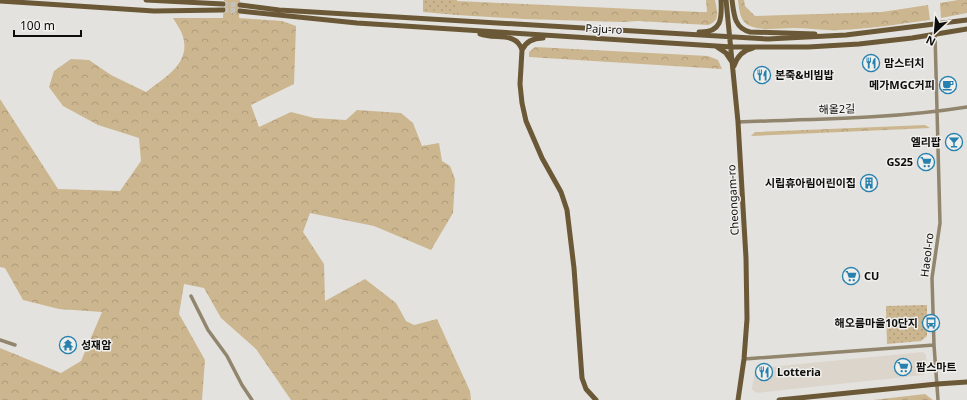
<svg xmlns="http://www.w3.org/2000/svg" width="967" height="400" viewBox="0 0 967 400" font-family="'Noto Sans','Noto Sans KR',sans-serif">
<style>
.built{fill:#dbd5cc}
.grass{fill:url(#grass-dots)}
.forest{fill:url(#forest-crowns)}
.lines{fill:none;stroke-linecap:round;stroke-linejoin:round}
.secondary-tunnel{stroke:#c3c2be;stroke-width:5;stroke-dasharray:5 2.5;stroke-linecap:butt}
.street{stroke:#91856d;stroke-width:3.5}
.secondary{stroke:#6b5836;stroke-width:5}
.labels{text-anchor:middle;stroke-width:3;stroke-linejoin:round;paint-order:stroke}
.street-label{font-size:11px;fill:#0d0d0c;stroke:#f0efec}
.poi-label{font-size:11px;font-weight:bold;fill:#0d0d0c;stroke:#f0efec;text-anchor:start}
</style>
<defs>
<pattern id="grass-dots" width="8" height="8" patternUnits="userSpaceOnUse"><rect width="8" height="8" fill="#ccb68f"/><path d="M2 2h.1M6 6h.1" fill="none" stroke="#ae9b7a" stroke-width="1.8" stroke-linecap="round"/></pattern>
<pattern id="forest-crowns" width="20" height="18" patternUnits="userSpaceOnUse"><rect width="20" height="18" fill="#ccb68f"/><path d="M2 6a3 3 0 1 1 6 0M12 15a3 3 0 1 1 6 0" fill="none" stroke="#ae9b7a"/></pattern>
</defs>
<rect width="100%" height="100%" fill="#e3e2de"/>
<path class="built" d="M 923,352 L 926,355 L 927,371 L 923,375 L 756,393 L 752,389 L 755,372 L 759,368 Z"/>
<path class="grass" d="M 423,0 L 457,0 L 457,15 L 423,12 Z
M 927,305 L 927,336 L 921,341 L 887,344 L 886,306 Z"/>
<path class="forest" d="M 224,0 L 240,0 L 239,18 L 282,21 L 296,26 L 294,84 L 251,105 L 259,127 L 291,112 L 314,118 L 346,120 L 357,110 L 401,113 L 413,123 L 422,146 L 439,143 L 442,161 L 450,166 L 455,179 L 453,213 L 431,250 L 374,226 L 310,213 L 303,232 L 324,264 L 325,301 L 365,279 L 396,303 L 406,321 L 414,325 L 437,319 L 470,391 L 471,400 L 291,400 L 256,349 L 221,318 L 204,288 L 184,284 L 179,314 L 205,360 L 202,400 L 0,400 L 0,348 L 61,373 L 81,361 L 102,312 L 59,309 L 23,300 L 5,268 L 0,267 L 0,99 L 58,189 L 120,191 L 141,161 L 139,138 L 98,125 L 63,106 L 49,87 L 54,71 L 71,59 L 89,60 L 111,75 L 146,92 C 164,78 193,63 182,34 C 180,29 176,23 173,18 L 223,18 Z
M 706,0 L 715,0 C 717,11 721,21 708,25 L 638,21 L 623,22 L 524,19 L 457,15 L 457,1 L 700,12 L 707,12 Z
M 738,0 L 744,0 L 745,6 L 755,16 L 882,12 L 928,5 L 930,20 C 899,24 869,29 839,30 C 824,31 808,28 793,28 C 780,28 762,31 750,26 C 740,22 739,10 738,0 Z
M 958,0 L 967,0 L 967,13 L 941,18 L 940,3 Z
M 535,47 L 708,56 L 718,60 L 722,69 L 529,57 L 529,52 Z
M 925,125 L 930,128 L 751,136 L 755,132 Z
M 925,394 L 933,400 L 873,400 Z"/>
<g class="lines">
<path class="secondary-tunnel" d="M 223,4 L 240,5
M 223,10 L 240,11"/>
<path class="street" d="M 935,34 L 940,223 L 932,278 L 934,345 L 938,400
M 738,122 C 815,119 892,119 967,107
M 191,296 L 208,330 L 227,356 L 242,385 L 252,400
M 0,340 L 15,345
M 744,359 L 934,345"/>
<path class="secondary" d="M 146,0 L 223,4
M 726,0 L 738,122 L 746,258 L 747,319 L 744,359 L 738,400
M 732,0 C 734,14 734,28 750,32 L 815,34
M 0,1 L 154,11 L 223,10
M 240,5 L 279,10 L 768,39 L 846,35 L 967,20
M 240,11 L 357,23 L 732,47 L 808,47 L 859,44 L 912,38 L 967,29
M 699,32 C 722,33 722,18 721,0
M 480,34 C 495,40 516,31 522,50
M 543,38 C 534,38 526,41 522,50 L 520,84 L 522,103 L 526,121 L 542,158 L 561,192 L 567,210 L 574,268 L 582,378 L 586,389 L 596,400
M 717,47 L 726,53 L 732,62
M 734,66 C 737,57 743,50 753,48
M 779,400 L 937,384 L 967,382"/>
</g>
<defs>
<g id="restaurant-ring" transform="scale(0.9)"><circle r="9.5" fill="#f0efec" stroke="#2781af" stroke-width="1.5"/><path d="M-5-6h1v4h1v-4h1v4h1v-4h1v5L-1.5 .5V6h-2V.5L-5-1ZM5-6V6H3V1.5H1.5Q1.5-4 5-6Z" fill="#2781af"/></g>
<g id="cafe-ring" transform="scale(0.9)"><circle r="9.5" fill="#f0efec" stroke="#2781af" stroke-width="1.5"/><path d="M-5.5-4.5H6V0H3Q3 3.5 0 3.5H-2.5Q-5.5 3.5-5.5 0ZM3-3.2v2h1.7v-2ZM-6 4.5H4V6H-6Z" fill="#2781af"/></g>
<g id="bar-ring" transform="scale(0.9)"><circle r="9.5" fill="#f0efec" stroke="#2781af" stroke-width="1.5"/><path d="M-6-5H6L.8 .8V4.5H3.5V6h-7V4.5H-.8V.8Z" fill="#2781af"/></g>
<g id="supermarket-ring" transform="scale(0.9)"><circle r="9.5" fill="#f0efec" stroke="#2781af" stroke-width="1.5"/><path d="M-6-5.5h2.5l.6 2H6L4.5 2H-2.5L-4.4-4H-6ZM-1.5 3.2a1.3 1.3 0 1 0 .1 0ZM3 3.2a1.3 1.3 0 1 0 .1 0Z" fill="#2781af"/></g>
<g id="building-ring" transform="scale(0.9)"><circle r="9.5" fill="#f0efec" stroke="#2781af" stroke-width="1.5"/><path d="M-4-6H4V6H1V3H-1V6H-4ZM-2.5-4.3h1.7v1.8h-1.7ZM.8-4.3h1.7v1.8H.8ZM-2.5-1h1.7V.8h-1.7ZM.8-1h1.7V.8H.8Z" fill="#2781af"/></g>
<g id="bus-ring" transform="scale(0.9)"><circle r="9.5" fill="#f0efec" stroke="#2781af" stroke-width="1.5"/><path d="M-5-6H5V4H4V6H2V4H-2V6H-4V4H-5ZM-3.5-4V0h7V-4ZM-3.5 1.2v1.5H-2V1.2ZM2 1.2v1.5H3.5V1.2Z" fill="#2781af"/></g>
<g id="temple-ring" transform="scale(0.9)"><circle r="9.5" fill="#f0efec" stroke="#2781af" stroke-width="1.5"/><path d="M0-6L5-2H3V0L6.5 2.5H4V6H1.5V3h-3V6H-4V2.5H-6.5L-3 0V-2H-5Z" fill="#2781af"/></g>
</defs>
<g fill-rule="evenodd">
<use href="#restaurant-ring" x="871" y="63"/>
<use href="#restaurant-ring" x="762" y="75"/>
<use href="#cafe-ring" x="948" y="85"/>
<use href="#bar-ring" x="954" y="142"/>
<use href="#supermarket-ring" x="926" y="162"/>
<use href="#building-ring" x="869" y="183"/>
<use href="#supermarket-ring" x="851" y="276"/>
<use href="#bus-ring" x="931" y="323"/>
<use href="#temple-ring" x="68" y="345"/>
<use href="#supermarket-ring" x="903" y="367"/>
<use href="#restaurant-ring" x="764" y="372"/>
</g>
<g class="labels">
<g class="street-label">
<text transform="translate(604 29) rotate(3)" y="4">Paju-ro</text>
<text transform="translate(837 109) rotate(-2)" y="4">해올2길</text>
<text transform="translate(733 200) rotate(-93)" y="4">Cheongam-ro</text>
<text transform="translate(927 255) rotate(-83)" y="4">Haeol-ro</text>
</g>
<g class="poi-label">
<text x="884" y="67">맘스터치</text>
<text x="775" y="79">본죽&amp;비빔밥</text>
<text x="935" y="89" text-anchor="end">메가MGC커피</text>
<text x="941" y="146" text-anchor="end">엘리팝</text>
<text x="913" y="166" text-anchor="end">GS25</text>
<text x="856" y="187" text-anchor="end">시립휴아림어린이집</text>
<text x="864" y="280">CU</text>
<text x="918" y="327" text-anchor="end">해오름마을10단지</text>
<text x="81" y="349">성재암</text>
<text x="916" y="371">팜스마트</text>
<text x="777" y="376">Lotteria</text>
</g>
</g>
<g transform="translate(935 32) rotate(206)" stroke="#f0efec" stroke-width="3" paint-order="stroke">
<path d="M0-3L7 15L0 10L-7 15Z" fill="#0d0d0c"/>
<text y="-6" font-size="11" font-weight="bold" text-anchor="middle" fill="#0d0d0c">N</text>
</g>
<path d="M14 30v6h67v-6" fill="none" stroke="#0d0d0c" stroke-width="2"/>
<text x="20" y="30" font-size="12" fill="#0d0d0c" stroke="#f0efec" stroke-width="3" paint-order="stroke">100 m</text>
</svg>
